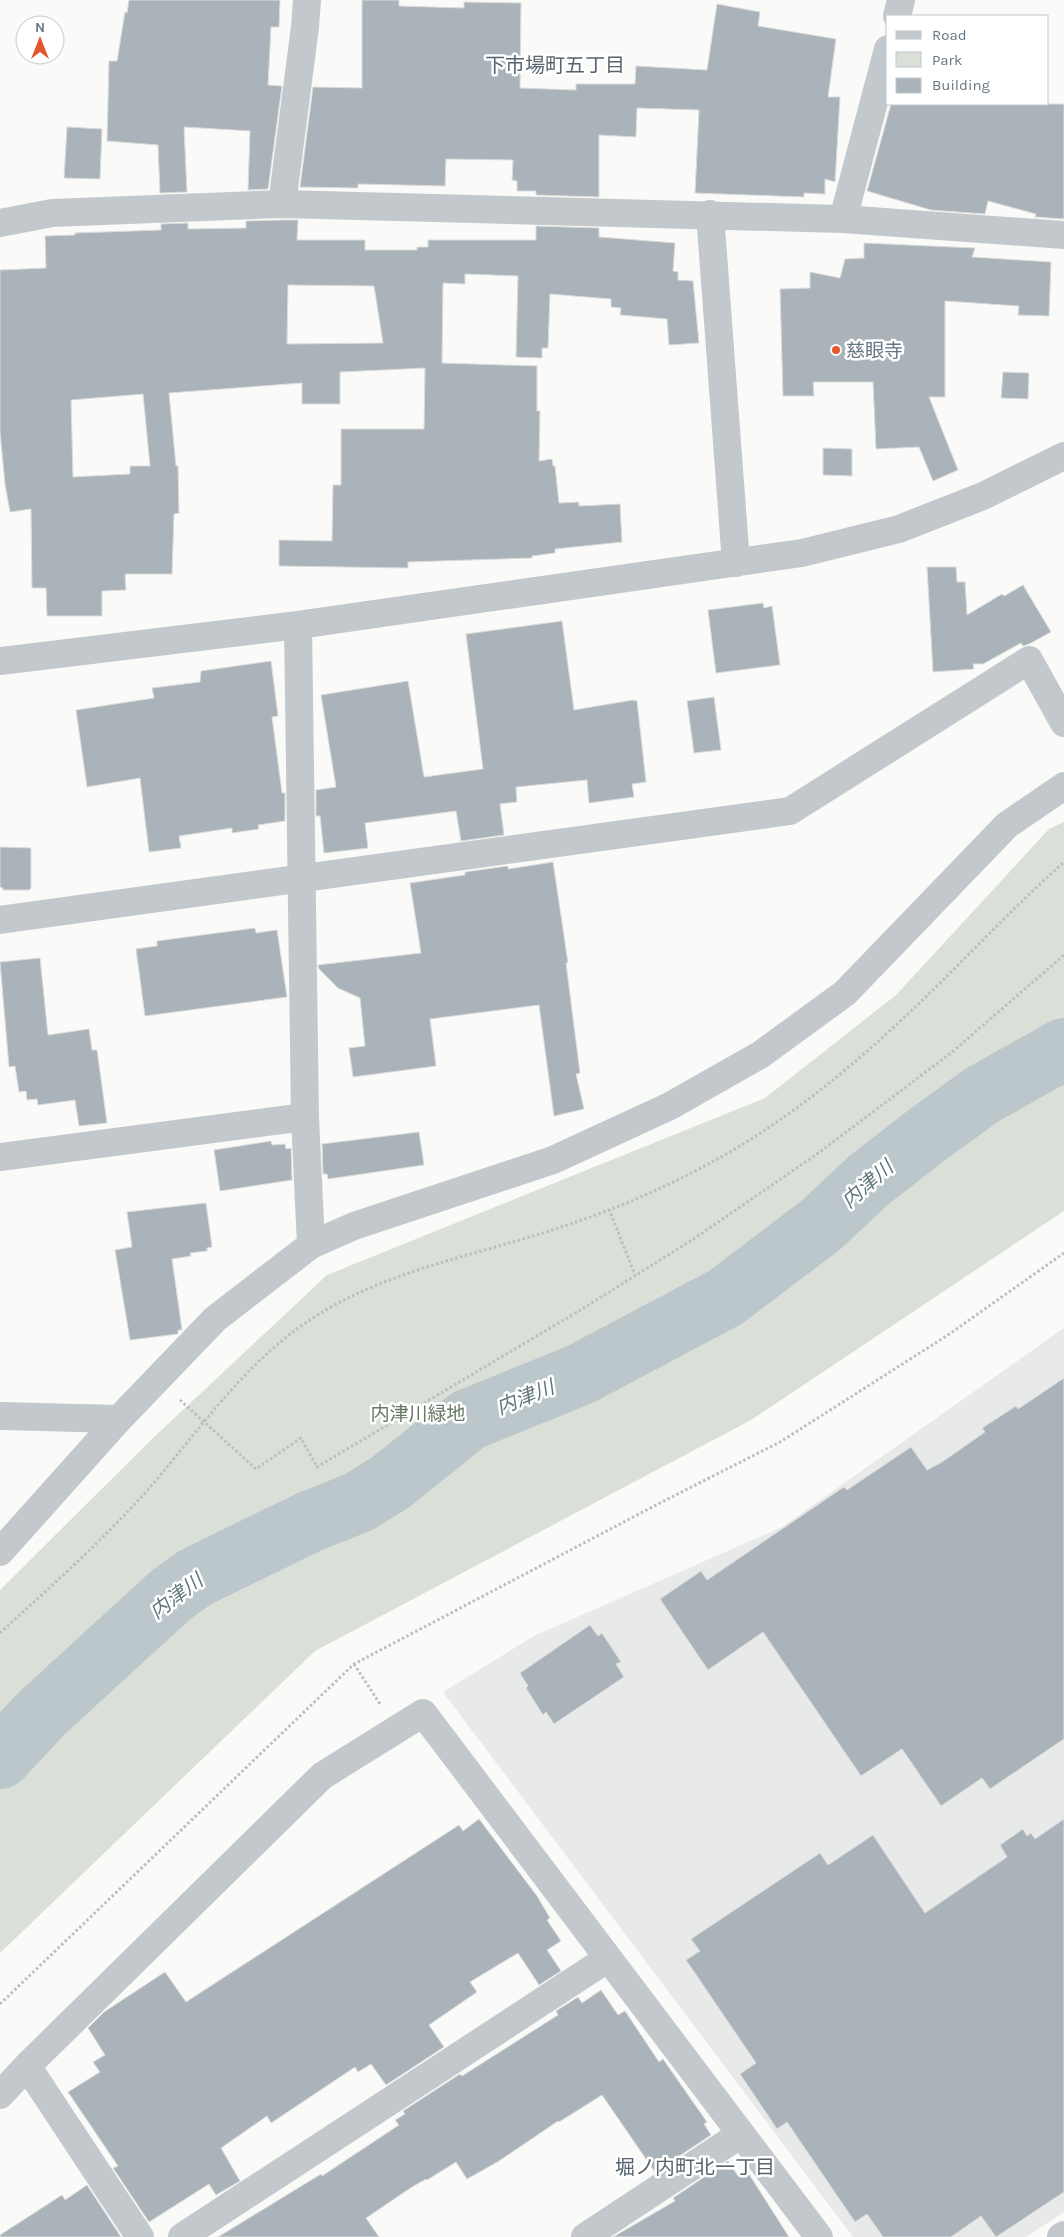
<svg xmlns="http://www.w3.org/2000/svg" width="1064" height="2237" viewBox="0 0 1064 2237" font-family="Karla,'Noto Sans JP',sans-serif">
<style>
.built{fill:#e8e9e9}
.green{fill:#dadfd7}
.lines{fill:none;stroke-linecap:round;stroke-linejoin:round}
.river{stroke:#bbc7cb;stroke-width:62}
.building{fill:#aab3b9;stroke:#dcdcda;fill-rule:evenodd}
.path{stroke:#bbbfc2;stroke-width:3;stroke-dasharray:2.5 2.5;stroke-linecap:butt}
.minor{stroke:#c3c8cc;stroke-width:28}
.poi-dot{fill:#e4572e;stroke:#fff;stroke-width:2}
.labels{text-anchor:middle;stroke-width:5;stroke-linejoin:round;paint-order:stroke}
.poi-label{font-size:19px;fill:#657683;stroke:#fff;text-anchor:start}
.park-label{font-size:19px;fill:#687a64;stroke:#fff}
.neighbourhood-label{font-size:20px;fill:#57646e;stroke:#fff}
.water-label{font-size:20px;font-style:italic;fill:#60757c;stroke:#fff}
</style>
<rect width="100%" height="100%" fill="#fafaf8"/>
<path class="built" d="M 1064,1328 L 1064,2212 L 1026,2237 L 853,2237 L 443,1692 L 534,1636 L 782,1527 Z"/>
<path class="green" d="M 1064,822 L 1064,1211 L 751,1420 L 315,1651 L 0,1953 L 0,1590 L 152,1439 L 327,1275 L 765,1098 L 896,995 L 1049,829 Z"/>
<g class="lines">
<path class="river" d="M 0,1758 L 42,1713 L 172,1594 L 196,1577 L 309,1522 L 359,1502 L 391,1482 L 468,1420 L 581,1374 L 726,1297 L 821,1225 L 869,1180 L 927,1135 L 982,1095 L 1064,1049"/>
</g>
<path class="building" d="M 129,0 L 280,0 L 279,27 L 271,27 L 268,85 L 282,86 L 268,189 L 248,190 L 250,131 L 184,127 L 187,192 L 160,193 L 158,145 L 107,141 L 109,61 L 117,61 L 125,12 L 127,13 Z
M 362,0 L 399,0 L 399,6 L 464,8 L 464,2 L 521,3 L 520,88 L 576,90 L 576,84 L 635,84 L 636,66 L 707,70 L 717,4 L 760,12 L 758,26 L 836,39 L 828,97 L 840,97 L 835,182 L 825,179 L 825,194 L 804,193 L 804,197 L 695,193 L 699,110 L 637,108 L 636,137 L 599,135 L 599,197 L 536,195 L 536,191 L 517,191 L 517,181 L 512,180 L 513,160 L 446,159 L 445,186 L 358,184 L 358,188 L 300,187 L 313,87 L 362,88 Z
M 891,104 L 1064,104 L 1064,219 L 1035,217 L 1036,214 L 988,201 L 985,214 L 931,210 L 867,191 Z
M 67,127 L 102,129 L 100,179 L 64,178 Z
M 282,220 L 298,220 L 297,240 L 365,240 L 365,250 L 417,250 L 417,247 L 428,247 L 428,240 L 536,240 L 536,226 L 599,228 L 599,237 L 675,243 L 673,271 L 678,272 L 678,280 L 693,281 L 699,343 L 669,345 L 667,319 L 620,315 L 621,308 L 611,307 L 611,299 L 550,294 L 548,348 L 542,348 L 542,358 L 516,357 L 518,276 L 465,274 L 465,284 L 443,283 L 442,363 L 537,366 L 537,411 L 540,411 L 539,461 L 552,459 L 553,466 L 555,466 L 559,503 L 579,502 L 579,506 L 620,504 L 622,542 L 555,549 L 555,553 L 532,556 L 532,558 L 408,562 L 408,568 L 279,566 L 279,540 L 332,541 L 333,485 L 341,485 L 341,429 L 424,429 L 425,368 L 340,372 L 340,404 L 302,404 L 302,383 L 169,393 L 176,466 L 178,466 L 179,513 L 174,514 L 172,574 L 125,574 L 126,590 L 102,591 L 102,616 L 47,616 L 46,588 L 32,588 L 31,509 L 10,512 L 5,484 L 0,432 L 0,270 L 46,268 L 45,236 L 75,235 L 75,233 L 161,230 L 161,224 L 188,223 L 188,229 L 246,228 L 246,221 ZM 288,285 L 374,286 L 383,343 L 287,344 ZM 143,394 L 150,466 L 130,466 L 130,474 L 73,477 L 71,400 Z
M 864,243 L 975,248 L 972,257 L 1051,262 L 1049,316 L 1018,315 L 1019,306 L 945,301 L 945,397 L 929,397 L 958,470 L 933,481 L 919,447 L 876,449 L 873,382 L 813,382 L 814,396 L 783,396 L 780,289 L 810,288 L 810,272 L 840,278 L 845,259 L 864,258 Z
M 1003,372 L 1029,373 L 1028,399 L 1001,398 Z
M 823,448 L 852,449 L 852,476 L 823,475 Z
M 927,567 L 956,567 L 957,582 L 965,582 L 967,615 L 1002,594 L 1004,596 L 1023,585 L 1051,632 L 1029,644 L 1023,646 L 1021,643 L 983,664 L 973,664 L 974,669 L 933,672 Z
M 763,603 L 764,608 L 772,606 L 780,665 L 716,673 L 708,610 Z
M 562,621 L 574,710 L 633,700 L 637,701 L 646,782 L 632,784 L 634,797 L 589,803 L 587,780 L 516,787 L 517,802 L 500,804 L 504,835 L 461,841 L 456,811 L 365,823 L 368,848 L 324,853 L 320,816 L 316,816 L 316,790 L 336,787 L 321,695 L 408,681 L 424,777 L 483,769 L 466,634 Z
M 271,661 L 278,716 L 272,717 L 282,793 L 285,793 L 285,821 L 258,825 L 259,829 L 232,833 L 232,828 L 179,836 L 181,848 L 149,852 L 140,778 L 87,787 L 76,710 L 154,698 L 152,688 L 200,682 L 201,671 Z
M 714,697 L 721,750 L 694,753 L 687,701 Z
M 0,847 L 31,848 L 31,888 L 29,890 L 3,890 L 3,888 L 0,887 Z
M 553,862 L 568,963 L 566,963 L 580,1073 L 576,1074 L 584,1109 L 554,1116 L 539,1005 L 430,1019 L 436,1066 L 353,1077 L 349,1048 L 365,1046 L 360,998 L 338,988 L 319,969 L 318,965 L 421,953 L 410,883 L 465,875 L 465,872 L 508,866 L 508,869 Z
M 255,928 L 256,933 L 277,930 L 287,997 L 145,1016 L 136,949 L 157,946 L 157,941 Z
M 40,958 L 48,1035 L 89,1029 L 92,1050 L 97,1050 L 107,1123 L 79,1126 L 75,1100 L 38,1105 L 37,1099 L 27,1100 L 26,1091 L 19,1092 L 15,1066 L 9,1067 L 0,962 Z
M 419,1132 L 424,1165 L 328,1179 L 327,1174 L 323,1174 L 322,1144 Z
M 271,1141 L 272,1145 L 285,1144 L 286,1149 L 291,1148 L 292,1180 L 220,1191 L 214,1150 Z
M 206,1203 L 212,1247 L 207,1248 L 207,1251 L 190,1253 L 191,1256 L 172,1259 L 182,1330 L 178,1330 L 178,1334 L 130,1340 L 115,1250 L 132,1247 L 127,1212 Z
M 1064,1378 L 1064,1739 L 990,1789 L 982,1778 L 941,1806 L 902,1749 L 861,1776 L 763,1632 L 708,1670 L 660,1599 L 701,1571 L 707,1580 L 835,1493 L 844,1487 L 847,1490 L 911,1447 L 927,1470 L 942,1462 L 985,1432 L 982,1428 L 1016,1406 L 1018,1409 Z
M 590,1625 L 598,1636 L 602,1633 L 621,1662 L 616,1664 L 624,1677 L 554,1724 L 546,1712 L 543,1715 L 526,1688 L 528,1686 L 520,1673 Z
M 479,1819 L 537,1896 L 550,1918 L 547,1920 L 561,1941 L 547,1950 L 561,1971 L 539,1985 L 518,1953 L 470,1982 L 477,1992 L 429,2025 L 444,2047 L 386,2085 L 371,2064 L 358,2072 L 355,2067 L 271,2123 L 267,2116 L 221,2148 L 240,2181 L 216,2195 L 209,2184 L 149,2222 L 113,2168 L 118,2166 L 68,2092 L 100,2072 L 93,2062 L 105,2055 L 88,2028 L 104,2012 L 165,1972 L 186,2002 L 459,1825 L 463,1831 Z
M 1064,1819 L 1064,2192 L 996,2237 L 981,2216 L 951,2237 L 883,2237 L 867,2214 L 855,2222 L 787,2122 L 777,2129 L 740,2074 L 756,2063 L 686,1960 L 700,1951 L 691,1939 L 820,1853 L 828,1865 L 873,1835 L 925,1913 L 1007,1857 L 1000,1845 L 1023,1829 L 1027,1836 L 1031,1833 L 1035,1839 Z
M 601,1990 L 618,2015 L 625,2011 L 659,2062 L 663,2059 L 707,2122 L 704,2124 L 711,2135 L 655,2172 L 602,2095 L 559,2122 L 558,2121 L 499,2161 L 467,2179 L 456,2162 L 427,2180 L 426,2179 L 412,2187 L 366,2218 L 379,2237 L 218,2237 L 321,2174 L 322,2176 L 399,2125 L 395,2120 L 405,2114 L 403,2111 L 460,2074 L 462,2076 L 558,2015 L 556,2011 L 578,1997 L 582,2003 Z
M 728,2161 L 738,2176 L 747,2171 L 789,2237 L 613,2237 L 675,2201 L 673,2198 Z
M 87,2185 L 121,2237 L 0,2237 L 0,2235 L 62,2195 L 65,2200 Z"/>
<g class="lines">
<path class="path" d="M 609,1209 L 635,1275
M 180,1400 L 256,1469 L 301,1438 L 317,1467 L 582,1309 L 692,1240 L 817,1154 L 951,1053 L 1064,955
M 0,1633 C 49,1588 100,1543 145,1493 C 196,1435 237,1372 301,1326 C 381,1269 479,1256 570,1224 C 618,1208 667,1187 712,1162 C 784,1123 850,1069 910,1012 C 962,963 1010,910 1064,862
M 354,1664 L 380,1704
M 0,2004 L 354,1664 L 658,1504 L 780,1442 L 948,1335 L 1064,1253"/>
<path class="minor" d="M 897,16 L 901,0
M 282,204 L 305,27 L 307,0
M 710,214 L 736,563
M 843,219 L 888,49
M 0,223 L 52,213 L 282,204 L 843,219 L 1064,235
M 298,625 L 305,1117 L 311,1245
M 0,661 L 298,625 L 802,553 L 899,529 L 983,496 L 1064,456
M 0,920 L 790,811 L 1029,660 L 1064,723
M 0,1157 L 305,1117
M 0,1416 L 119,1419
M 0,1552 L 119,1419 L 215,1319 L 311,1245 L 354,1226 L 553,1160 L 670,1106 L 760,1055 L 845,993 L 1007,825 L 1064,786
M 27,2066 L 140,2237
M 0,2095 L 27,2066 L 322,1776 L 423,1713 L 819,2237
M 182,2237 L 607,1959
M 585,2237 L 741,2134
M 1061,2237 L 1064,2235"/>
</g>
<circle class="poi-dot" cx="836" cy="350" r="5"/>
<g class="labels">
<g class="poi-label">
<text x="846" y="357">慈眼寺</text>
</g>
<g class="park-label">
<text x="418" y="1420">内津川緑地</text>
</g>
<g class="neighbourhood-label">
<text x="555" y="72">下市場町五丁目</text>
<text x="695" y="2174">堀ノ内町北一丁目</text>
</g>
<g class="water-label">
<text transform="translate(867 1184) rotate(-41)" y="7">内津川</text>
<text transform="translate(525 1397) rotate(-22)" y="7">内津川</text>
<text transform="translate(176 1596) rotate(-37)" y="7">内津川</text>
</g>
</g>
<rect x="886" y="15" width="162" height="90" fill="#ffffff" stroke="#c1c8cd"/>
<rect x="896" y="31" width="25" height="8" fill="#c3c8cc" stroke="#c1c8cd"/>
<text x="932" y="40" font-size="15" fill="#657683">Road</text>
<rect x="896" y="52" width="25" height="15" fill="#dadfd7" stroke="#c1c8cd"/>
<text x="932" y="65" font-size="15" fill="#657683">Park</text>
<rect x="896" y="78" width="25" height="15" fill="#aab3b9" stroke="#c1c8cd"/>
<text x="932" y="90" font-size="15" fill="#657683">Building</text>
<g transform="translate(40 40)"><circle r="24" fill="#ffffff" stroke="#c1c8cd"/>
<path d="M0-4L9 19L0 12L-9 19Z" fill="#e4572e"/>
<text y="-8" font-size="14" font-weight="bold" text-anchor="middle" fill="#657683">N</text>
</g>
</svg>
